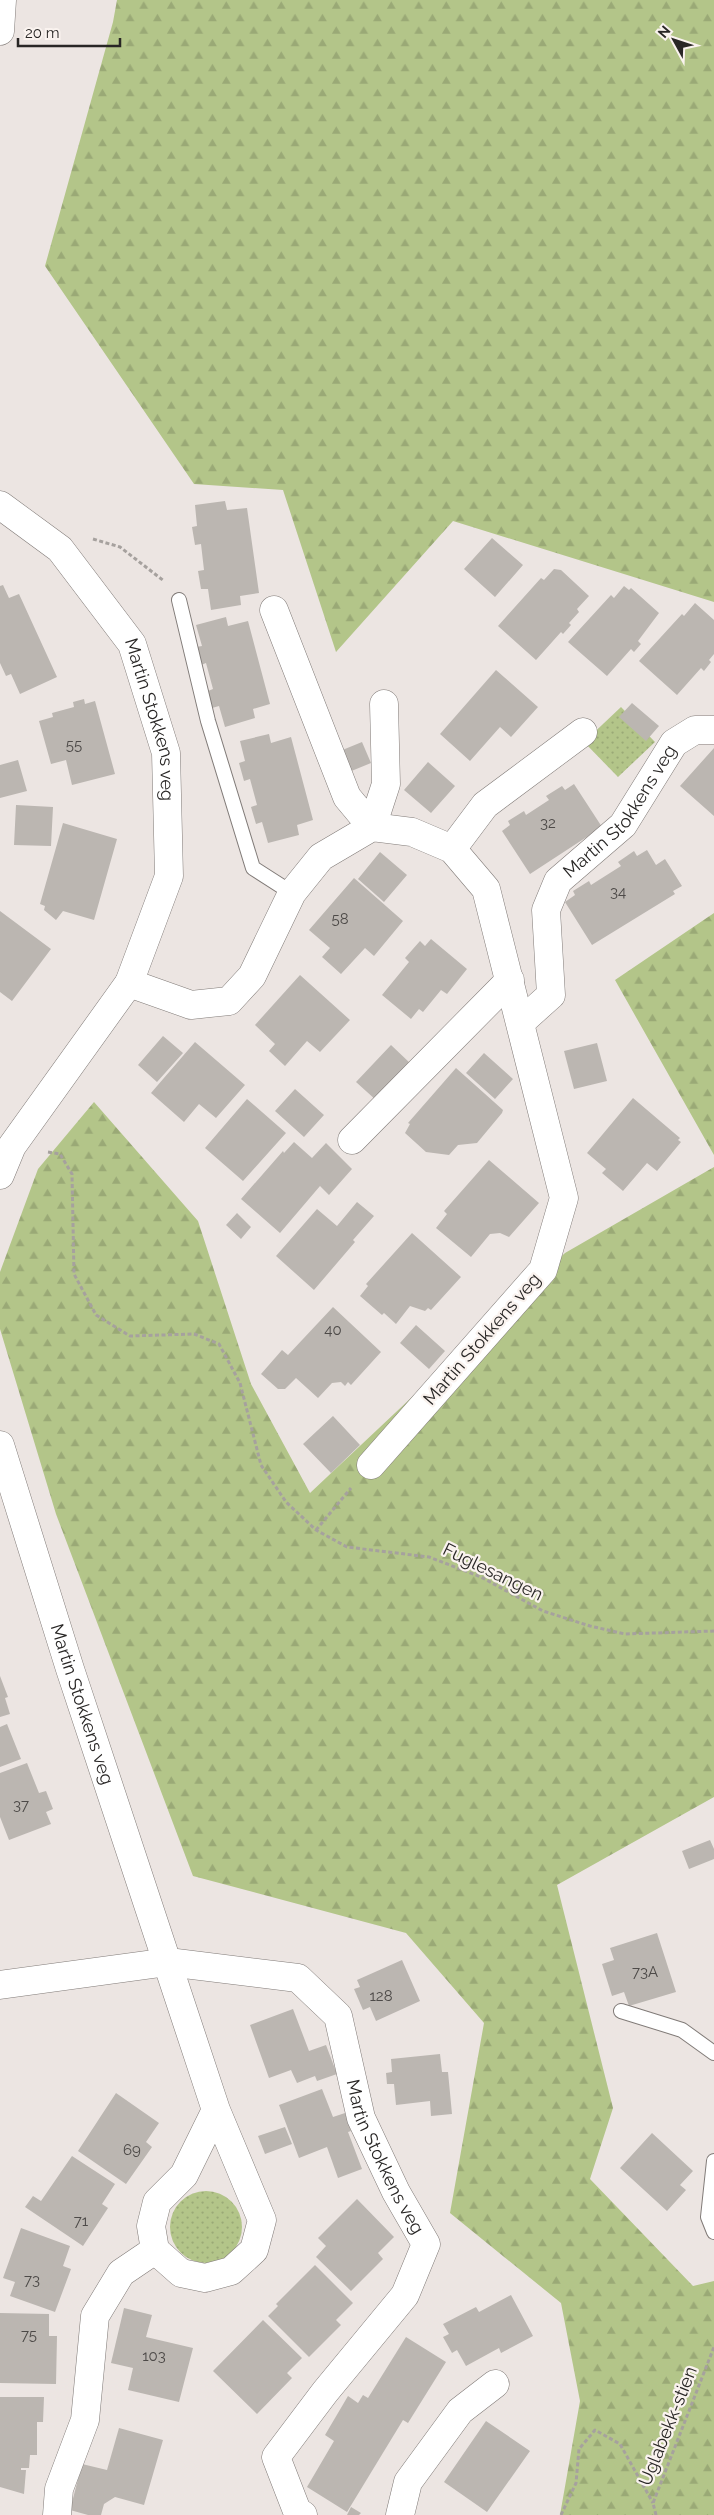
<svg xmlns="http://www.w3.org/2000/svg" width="714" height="2515" viewBox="0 0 714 2515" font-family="Raleway,sans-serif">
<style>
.forest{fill:url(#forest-firs)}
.park{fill:url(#park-dots)}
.building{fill:#bbb6b1}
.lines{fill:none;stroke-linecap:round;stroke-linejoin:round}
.lane-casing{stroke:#817b78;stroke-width:16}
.street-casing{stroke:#817b78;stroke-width:29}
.path{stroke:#a6a19e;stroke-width:3;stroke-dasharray:4 2.5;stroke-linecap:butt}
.lane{stroke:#fff;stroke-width:14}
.street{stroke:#fff;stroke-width:28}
.labels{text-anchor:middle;stroke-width:4.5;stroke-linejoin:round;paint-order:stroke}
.number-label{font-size:15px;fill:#4d4a48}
.street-label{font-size:18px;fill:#282625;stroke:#faf3ef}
</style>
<defs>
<pattern id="forest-firs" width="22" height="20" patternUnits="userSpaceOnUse" patternTransform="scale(1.25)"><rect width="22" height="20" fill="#b3c589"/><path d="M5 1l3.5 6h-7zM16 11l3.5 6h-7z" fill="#9aa976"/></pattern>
<pattern id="park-dots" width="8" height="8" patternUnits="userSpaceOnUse" patternTransform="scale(1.25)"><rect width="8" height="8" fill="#b3c589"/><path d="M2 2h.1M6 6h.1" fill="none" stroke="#9aa976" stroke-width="1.8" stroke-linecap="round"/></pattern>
</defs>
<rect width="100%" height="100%" fill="#ece5e2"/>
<path class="forest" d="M 117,0 L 714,0 L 714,602 L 453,521 L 336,652 L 283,490 L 194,484 L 45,266 L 113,22 Z
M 714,913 L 714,1155 L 615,980 Z
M 94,1102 L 198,1221 L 251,1384 L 310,1493 L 565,1253 L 714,1167 L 714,1797 L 557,1885 L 613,2108 L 590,2179 L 693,2286 L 714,2281 L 714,2515 L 560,2515 L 580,2401 L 561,2303 L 450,2213 L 484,2023 L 406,1933 L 193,1876 L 56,1514 L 0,1329 L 0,1272 L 38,1169 Z"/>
<path class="park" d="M 621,707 L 655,742 L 618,777 L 584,742 Z
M170 2227a36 36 0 1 1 72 0a36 36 0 1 1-72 0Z"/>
<path class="building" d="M 225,501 L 227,510 L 247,508 L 259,593 L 240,596 L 241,605 L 211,610 L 208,589 L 201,589 L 198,571 L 204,570 L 201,544 L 195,545 L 192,527 L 197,526 L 195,505 Z
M 492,538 L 523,565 L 495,597 L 464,569 Z
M 554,569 L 561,570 L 589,596 L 577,609 L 579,612 L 569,623 L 571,625 L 563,634 L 561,632 L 536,660 L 498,626 L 541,578 L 544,580 Z
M 3,585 L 9,598 L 19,594 L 57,677 L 20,694 L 11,674 L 6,676 L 0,663 L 0,586 Z
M 624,586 L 629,590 L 631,588 L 659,613 L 638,641 L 641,644 L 634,652 L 631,649 L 607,676 L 568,642 L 611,595 L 614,598 Z
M 695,603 L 714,620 L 714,654 L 709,660 L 711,662 L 704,671 L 701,668 L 677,695 L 639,661 L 682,614 L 684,616 Z
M 226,617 L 228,626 L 248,621 L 270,704 L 253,709 L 255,718 L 225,727 L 219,706 L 212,708 L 208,691 L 213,689 L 206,663 L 201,665 L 196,647 L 202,646 L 196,625 Z
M 496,670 L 538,707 L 511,737 L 500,727 L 470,761 L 440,734 Z
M 84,699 L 85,704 L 95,701 L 115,774 L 72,785 L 66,760 L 51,764 L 39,721 L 53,717 L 52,713 L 74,707 L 73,702 Z
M 632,703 L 659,726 L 646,741 L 619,717 Z
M 269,734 L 271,743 L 291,737 L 313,820 L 297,825 L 299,835 L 268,843 L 262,822 L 256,824 L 251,807 L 257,805 L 250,779 L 244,781 L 239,763 L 245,761 L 240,741 Z
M 362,742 L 371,763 L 349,772 L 340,751 Z
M 714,748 L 714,816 L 680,786 Z
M 18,760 L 27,791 L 0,798 L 0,765 Z
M 428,762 L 455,786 L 431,813 L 404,790 Z
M 574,784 L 602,827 L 530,874 L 502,831 L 510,825 L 508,821 L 524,811 L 526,815 L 549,800 L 546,796 L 562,786 L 565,790 Z
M 16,805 L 53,807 L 51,846 L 14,845 Z
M 63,823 L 117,839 L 94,920 L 63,911 L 56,920 L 44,910 L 45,906 L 40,904 Z
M 647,850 L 656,865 L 665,859 L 682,886 L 673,891 L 675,894 L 592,945 L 565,902 L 575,895 L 573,891 L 589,881 L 591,885 L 621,866 L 618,862 L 634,851 L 637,856 Z
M 380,852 L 407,875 L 384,902 L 358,879 Z
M 354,878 L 403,921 L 374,956 L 365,948 L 341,974 L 322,957 L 330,948 L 309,930 Z
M 0,911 L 51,949 L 12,1001 L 0,992 Z
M 431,939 L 467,969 L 447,994 L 441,990 L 423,1012 L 419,1009 L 411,1019 L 382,995 L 409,962 L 405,958 L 420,941 L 425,946 Z
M 300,975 L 350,1020 L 320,1052 L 307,1041 L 285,1066 L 269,1051 L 275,1044 L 255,1025 Z
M 163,1036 L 183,1053 L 157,1082 L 138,1065 Z
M 195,1042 L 245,1085 L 216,1118 L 199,1104 L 184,1122 L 151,1093 Z
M 597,1043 L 607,1081 L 574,1089 L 564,1051 Z
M 391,1045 L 411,1064 L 377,1101 L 356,1082 Z
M 484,1053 L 513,1079 L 495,1099 L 466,1073 Z
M 456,1068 L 503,1110 L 502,1113 L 477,1143 L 458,1145 L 449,1155 L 426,1152 L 405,1133 L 410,1124 L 408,1123 Z
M 295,1089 L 324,1115 L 304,1137 L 275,1111 Z
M 633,1098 L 680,1138 L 678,1140 L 681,1142 L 657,1171 L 647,1163 L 623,1191 L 602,1173 L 606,1169 L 587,1153 Z
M 247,1099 L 286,1133 L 243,1181 L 205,1148 Z
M 294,1142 L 312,1158 L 326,1143 L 352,1169 L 329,1195 L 320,1186 L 280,1233 L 241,1199 L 283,1151 L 284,1153 Z
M 489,1160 L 539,1203 L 509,1237 L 500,1233 L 490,1234 L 471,1257 L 436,1228 L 447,1214 L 444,1211 Z
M 357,1202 L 374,1216 L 353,1240 L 355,1242 L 314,1290 L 276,1256 L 317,1209 L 337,1226 Z
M 237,1213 L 251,1227 L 241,1239 L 226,1225 Z
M 412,1233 L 461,1277 L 431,1310 L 428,1308 L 425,1311 L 410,1306 L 396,1324 L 384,1313 L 382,1315 L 360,1296 L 368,1286 L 366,1284 Z
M 333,1307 L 381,1352 L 351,1385 L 348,1382 L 345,1386 L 341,1382 L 332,1383 L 318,1398 L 296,1378 L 285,1389 L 278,1389 L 261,1374 L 282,1350 L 288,1355 Z
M 416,1325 L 445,1351 L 429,1369 L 400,1343 Z
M 333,1416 L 360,1445 L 331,1473 L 303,1444 Z
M 0,1676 L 8,1697 L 5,1698 L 10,1714 L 0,1717 Z
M 7,1724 L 21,1759 L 0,1767 L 0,1727 Z
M 27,1763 L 39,1793 L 46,1791 L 53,1809 L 46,1812 L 51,1824 L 9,1840 L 0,1817 L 0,1773 Z
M 710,1840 L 714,1849 L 714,1859 L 689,1869 L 682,1851 Z
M 657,1933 L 676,1992 L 629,2006 L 624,1992 L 612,1996 L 602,1964 L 614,1960 L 610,1948 Z
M 402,1960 L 420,2001 L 376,2021 L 370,2007 L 363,2010 L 354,1989 L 360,1987 L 357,1980 Z
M 293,2009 L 309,2051 L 326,2045 L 337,2074 L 317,2081 L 315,2076 L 297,2083 L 291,2070 L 269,2078 L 250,2025 Z
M 440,2054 L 442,2072 L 448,2072 L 452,2114 L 431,2116 L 430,2101 L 396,2105 L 394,2084 L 387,2084 L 386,2073 L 392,2072 L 391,2059 Z
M 322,2089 L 333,2117 L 345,2113 L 351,2131 L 348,2132 L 362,2169 L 338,2178 L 327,2147 L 299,2158 L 279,2105 Z
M 116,2093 L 159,2123 L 146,2142 L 152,2147 L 126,2184 L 78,2151 Z
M 285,2127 L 292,2144 L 265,2154 L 258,2136 Z
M 652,2133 L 693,2171 L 680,2185 L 686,2190 L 667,2211 L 620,2168 Z
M 72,2156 L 115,2184 L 102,2204 L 108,2208 L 83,2246 L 25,2207 L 33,2196 L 41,2201 Z
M 357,2199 L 394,2237 L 378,2253 L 383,2259 L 351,2291 L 316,2257 L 326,2246 L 318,2238 Z
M 21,2228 L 70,2246 L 63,2266 L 71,2269 L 55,2312 L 10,2296 L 15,2282 L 3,2278 Z
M 315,2265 L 353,2303 L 336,2320 L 341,2325 L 309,2357 L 268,2316 L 278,2306 L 276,2304 Z
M 511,2295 L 533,2336 L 501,2353 L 499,2348 L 466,2366 L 457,2350 L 452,2353 L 443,2337 L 449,2334 L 443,2324 L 476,2307 L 479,2312 Z
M 124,2308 L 152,2315 L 146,2337 L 193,2348 L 179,2402 L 128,2390 L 133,2368 L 111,2363 Z
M 0,2313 L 49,2314 L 49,2336 L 57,2336 L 56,2384 L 0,2383 Z
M 263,2320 L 302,2358 L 287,2373 L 292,2378 L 257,2414 L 213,2371 Z
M 406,2337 L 446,2362 L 408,2423 L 403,2420 L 347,2512 L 307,2487 L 334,2441 L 325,2435 L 348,2396 L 358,2403 L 363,2395 L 368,2398 Z
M 0,2397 L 44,2397 L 43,2422 L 37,2422 L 37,2455 L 30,2455 L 29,2468 L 21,2468 L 21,2470 L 26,2470 L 24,2494 L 0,2487 Z
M 486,2421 L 530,2451 L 487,2512 L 444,2482 Z
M 119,2428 L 163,2440 L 144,2505 L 115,2497 L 104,2504 L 101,2515 L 88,2515 L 70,2510 L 82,2464 L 107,2470 Z
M 351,2507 L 361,2513 L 359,2515 L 347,2515 Z"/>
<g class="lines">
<g class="lane-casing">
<path id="lane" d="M 179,600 L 208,721 L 253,868 L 292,893
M 621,2011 L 682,2030 L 714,2053
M 714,2161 L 708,2217 L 714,2232"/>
</g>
<g class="street-casing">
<g id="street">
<path d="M 0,31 L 2,0"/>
<path id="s1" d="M 0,505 L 60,549 L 132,644 L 166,753 L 169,876 L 129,983 L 12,1146 L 0,1175"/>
<path d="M 274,610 L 347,797 L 372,827 L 386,784 L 384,704"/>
<path d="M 452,849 L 485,805 L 583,732"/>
<path d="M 129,983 L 191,1005 L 229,1001 L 252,976 L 292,893 L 321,857 L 372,827 L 412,832 L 452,849 L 486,889 L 564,1198 L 543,1270 L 371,1465"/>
<path id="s2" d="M 521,1022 L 551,995 L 546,910 L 558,881 L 623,825 L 674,743 L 695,730 L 714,730"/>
<path d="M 352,1140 L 510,980"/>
<path id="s3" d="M 0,1445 L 70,1669 L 216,2110 L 262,2220 L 254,2250 L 231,2271 L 205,2278 L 181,2273 L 155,2250 L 151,2226 L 157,2202 L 184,2175 L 216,2110"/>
<path id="s4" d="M 0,1985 L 168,1962 L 298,1978 L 338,2016 L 361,2118 L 396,2192 L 426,2244 L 405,2295 L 325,2392 L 276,2457 L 297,2511 L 303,2515"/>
<path d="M 57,2515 L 59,2489 L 85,2420 L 95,2316 L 121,2273 L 155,2250"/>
<path d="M 400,2515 L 408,2482 L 460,2411 L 495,2384"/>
</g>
</g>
<path class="path" d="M 93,539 L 120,547 L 164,581
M 48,1152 L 60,1154 L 72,1174 L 74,1274 L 96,1315 L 130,1336 L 194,1334 L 219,1344 L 240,1383 L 261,1465 L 286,1502 L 316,1530 L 347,1547 L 429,1557 L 481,1577 L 543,1611 L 590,1626 L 625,1634 L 714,1631
M 316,1530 L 351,1488
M 561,2515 L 576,2483 L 579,2449 L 595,2430 L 620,2444 L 653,2503
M 656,2515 L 653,2503 L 714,2347"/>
<use href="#lane" class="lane"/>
<use href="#street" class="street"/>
</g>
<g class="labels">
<g class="number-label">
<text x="74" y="750">55</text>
<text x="548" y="828">32</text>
<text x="618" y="897">34</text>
<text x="340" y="924">58</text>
<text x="333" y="1335">40</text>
<text x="21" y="1810">37</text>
<text x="645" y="1977">73A</text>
<text x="381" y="2001">128</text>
<text x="132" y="2155">69</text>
<text x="81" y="2226">71</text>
<text x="32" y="2285">73</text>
<text x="29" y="2340">75</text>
<text x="154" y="2361">103</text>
</g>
<g class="street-label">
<text dy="6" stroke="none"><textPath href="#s1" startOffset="272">Martin Stokkens veg</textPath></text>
<text dy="6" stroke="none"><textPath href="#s2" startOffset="251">Martin Stokkens veg</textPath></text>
<text transform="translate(482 1339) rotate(-49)" y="6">Martin Stokkens veg</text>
<text transform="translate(493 1572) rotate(26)" y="6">Fuglesangen</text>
<text dy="6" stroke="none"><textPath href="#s3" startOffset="272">Martin Stokkens veg</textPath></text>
<text dy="6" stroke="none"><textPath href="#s4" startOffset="505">Martin Stokkens veg</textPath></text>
<text transform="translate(668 2426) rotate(-68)" y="6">Uglabekk-stien</text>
</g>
</g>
<g transform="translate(674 40) rotate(310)" stroke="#faf3ef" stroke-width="4" paint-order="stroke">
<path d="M0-4L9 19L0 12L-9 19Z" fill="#282625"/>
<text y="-8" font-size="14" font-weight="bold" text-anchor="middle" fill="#282625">N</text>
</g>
<path d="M18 38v8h102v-8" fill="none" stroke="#282625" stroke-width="2.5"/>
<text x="25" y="38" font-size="15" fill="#282625" stroke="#faf3ef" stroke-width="4" paint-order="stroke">20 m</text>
</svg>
